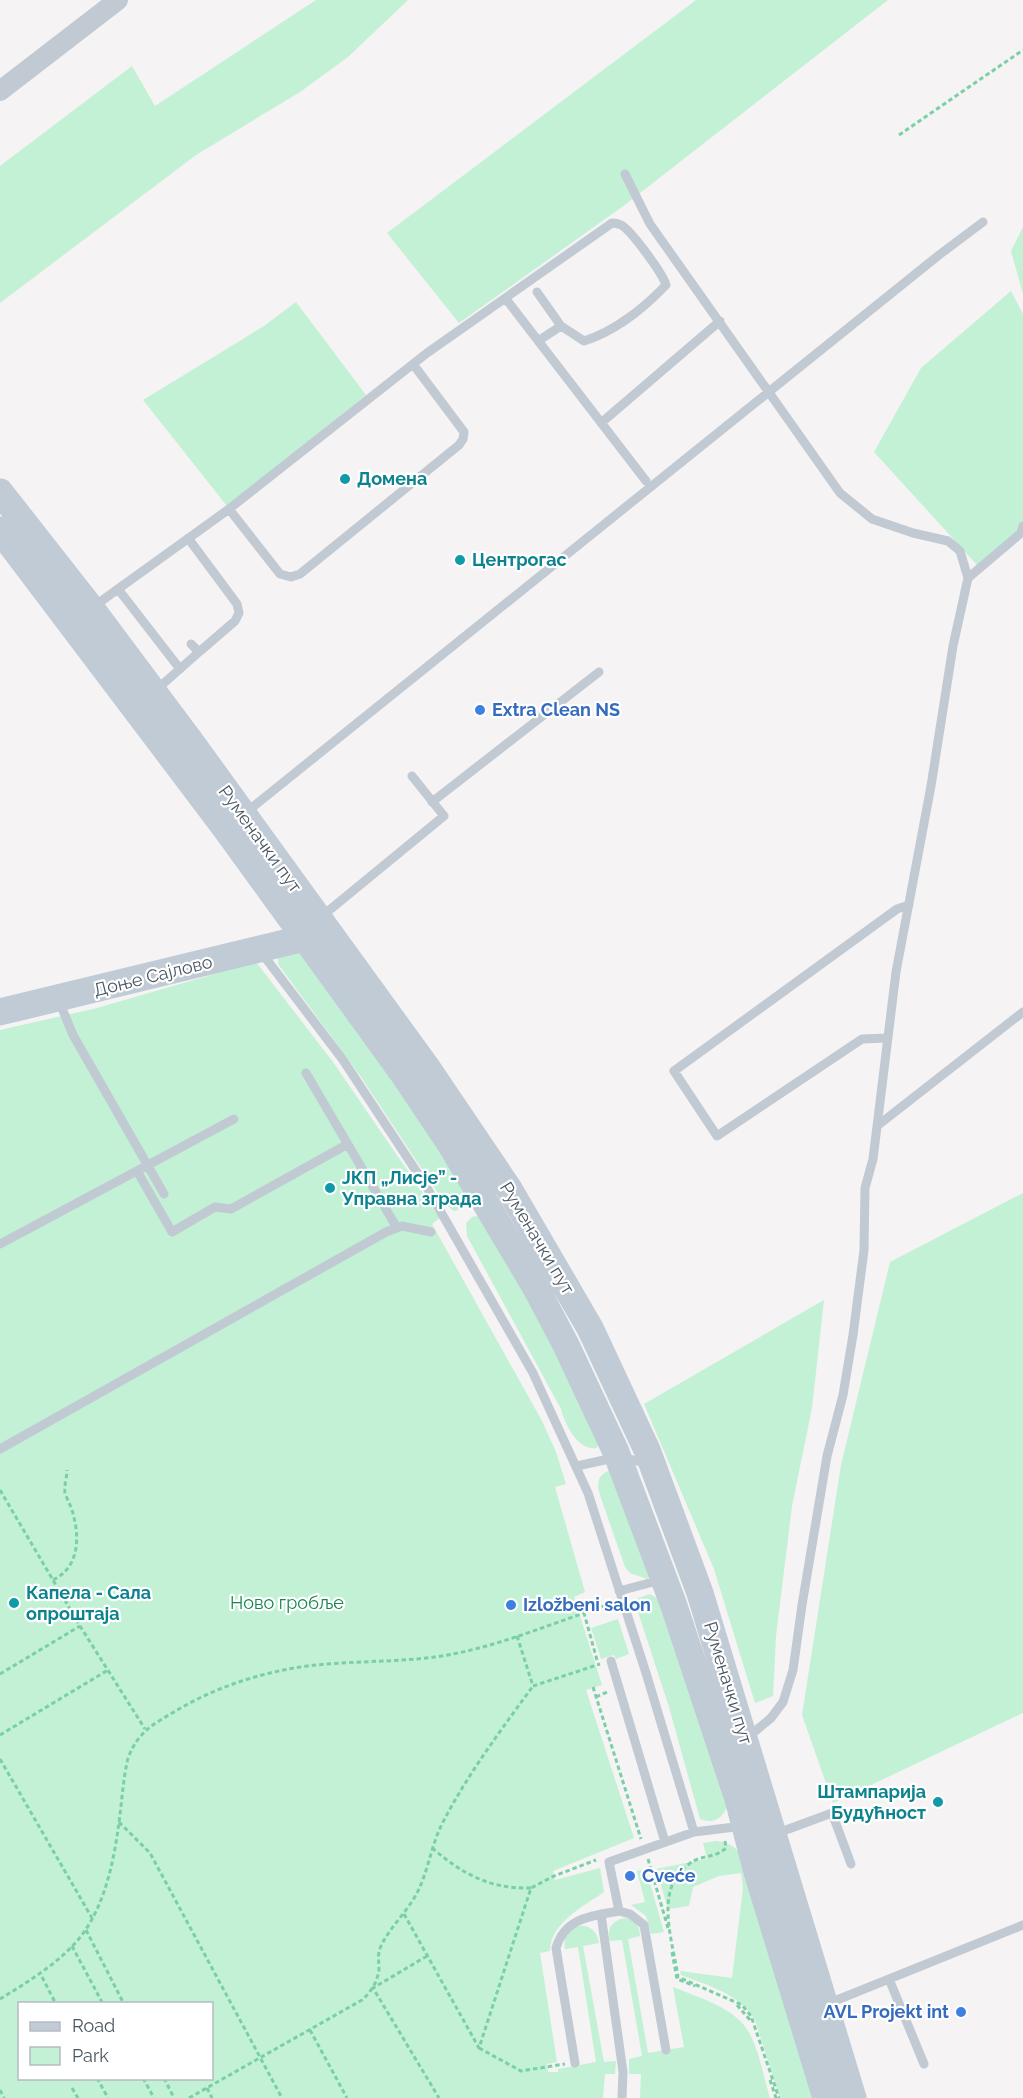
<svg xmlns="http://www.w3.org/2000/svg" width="1023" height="2098" viewBox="0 0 1023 2098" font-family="Raleway,sans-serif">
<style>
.green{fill:#c3f1d5;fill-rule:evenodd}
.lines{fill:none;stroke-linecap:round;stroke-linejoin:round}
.path{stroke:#7ad0a6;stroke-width:3;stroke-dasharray:4.5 3;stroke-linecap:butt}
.lane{stroke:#c1cad2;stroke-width:9}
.street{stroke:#c1cad2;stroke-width:20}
.secondary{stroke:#c1cbd6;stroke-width:27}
.culture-dot{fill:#0f9aa8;stroke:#fff;stroke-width:2}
.shop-dot{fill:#3f7fe0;stroke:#fff;stroke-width:2}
.labels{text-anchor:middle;stroke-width:4.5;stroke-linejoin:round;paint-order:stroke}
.culture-label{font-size:18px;font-weight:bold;fill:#0d838f;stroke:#fff;text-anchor:start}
.shop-label{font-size:18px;font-weight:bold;fill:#366cbe;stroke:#fff;text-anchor:start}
.street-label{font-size:18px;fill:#4a5661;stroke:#fff}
.park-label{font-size:18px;fill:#17864f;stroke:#fff}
</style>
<rect width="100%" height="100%" fill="#f5f3f3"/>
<path class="green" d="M 316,0 L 408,0 L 348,57 L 300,92 L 196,155 L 0,303 L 0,166 L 132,66 L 155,106 Z
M 696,0 L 888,0 L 622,207 L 459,323 L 387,233 Z
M 1023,227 L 1023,294 L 1011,251 Z
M 1011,291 L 1023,314 L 1023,531 L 978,566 L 874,452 L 921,368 Z
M 296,302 L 366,395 L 227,506 L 143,400 L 264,326 Z
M 298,950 L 370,1043 L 470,1199 L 465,1208 L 454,1211 L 445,1204 L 361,1077 L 278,964 L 278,958 Z
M 256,962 L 333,1062 L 440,1218 L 432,1224 L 542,1421 L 556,1452 L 566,1484 L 555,1487 L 585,1592 L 574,1597 L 602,1685 L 586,1690 L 634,1838 L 553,1871 L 555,1880 L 600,1868 L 604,1892 C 584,1906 550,1923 550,1951 L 540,1953 L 557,2062 L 547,2064 L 548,2072 L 558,2072 L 558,2069 L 596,2062 L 578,1947 L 565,1949 C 560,1923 595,1916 599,1943 L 583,1946 L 604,2062 L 616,2061 L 615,2074 L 605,2074 L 603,2098 L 0,2098 L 0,1030 L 97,1008 ZM 20,2004 L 212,2004 L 212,2078 L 20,2078 Z
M 1023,1193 L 1023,1713 L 833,1803 L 802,1715 L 841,1465 L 890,1262 Z
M 476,1216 L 481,1216 L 523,1281 L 598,1445 L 597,1448 C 578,1451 565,1425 561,1409 L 467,1236 L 466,1223 L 472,1217 Z
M 824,1300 L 812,1408 L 792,1506 L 776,1636 L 773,1696 L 755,1703 L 714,1569 L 644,1404 Z
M 611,1470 L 649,1577 L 647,1579 L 630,1573 L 625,1567 L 600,1495 C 596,1483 598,1474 611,1470 Z
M 650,1594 L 658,1599 L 727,1807 C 722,1819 713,1824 700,1819 L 669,1707 L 636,1606 L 638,1598 Z
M 618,1619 L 629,1654 L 616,1659 L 614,1655 L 601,1659 L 591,1628 Z
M 716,1841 C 726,1842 733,1845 740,1853 L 815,2098 L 780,2098 L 755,2020 C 738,1993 709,1986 681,1975 L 680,1971 L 732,1978 L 743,1888 L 741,1873 L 719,1876 L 693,1887 L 689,1906 L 668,1909 L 656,1869 L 707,1859 L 703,1843 Z
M 646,1869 L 664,1932 L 651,1934 L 646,1916 L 631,1905 L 645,1902 L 637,1871 Z
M 627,1918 C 636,1922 640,1927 640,1936 L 628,1939 L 648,2053 L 684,2047 L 673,1987 C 699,1998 738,2008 751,2036 C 760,2055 764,2078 770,2098 L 640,2098 L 641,2074 L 629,2074 L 629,2059 L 642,2056 L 622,1940 L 610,1941 C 606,1928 613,1919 627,1918 Z"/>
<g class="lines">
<path class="path" d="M 899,135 L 1023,50
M 0,1490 L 80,1626 L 145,1729
M 53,1580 C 80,1567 80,1536 72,1510 C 70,1504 67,1499 65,1493 C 64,1485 67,1477 67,1470
M 517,1636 L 533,1686 L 600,1664
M 597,1660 L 584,1613 L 610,1604
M 0,1674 L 80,1626
M 593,1687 L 641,1839
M 596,1697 L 607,1692
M 0,1735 L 108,1670
M 0,1759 L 92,1918
M 119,1822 L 150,1853 L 282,2098
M 725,1841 L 726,1848 C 714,1859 702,1854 689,1864 C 653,1889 673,1941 678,1977 L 742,2005 L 751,2016 L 779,2098
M 432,1848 C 463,1874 489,1889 531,1888
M 648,1859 L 668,1928
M 404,1914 L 479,2048 L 531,1888 L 554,1876 L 596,1860
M 86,1930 L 124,2004
M 72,1946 L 103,2004
M 672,1952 L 677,1979 L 695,1986
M 427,1956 L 373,1988 L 439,2098
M 42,1977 L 56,2004
M 0,1999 C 26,1983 56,1965 77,1941 C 104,1910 114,1862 119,1822 C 122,1801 123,1779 128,1758 C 139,1730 154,1724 179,1709 C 220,1685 269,1670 316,1665 C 356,1661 396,1662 435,1657 C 486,1650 535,1630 584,1613
M 737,2005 L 750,2020
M 310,2030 L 347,2098
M 479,2048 L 521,2071 L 565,2064
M 97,2078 L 108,2098
M 143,2078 L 154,2098
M 164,2078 L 174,2098
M 770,2080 L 776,2098
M 72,2088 L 78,2098
M 207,2088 L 212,2098
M 0,2090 L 4,2098
M 189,2098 L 362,2000 C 371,1992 378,1981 379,1969 C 379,1960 377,1955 381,1946 C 390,1927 407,1912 417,1893 C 428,1872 431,1846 442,1824 C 467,1775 501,1730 533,1686"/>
<path class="lane" d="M 625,174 L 650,224 L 840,493 L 872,519 L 913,533 L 948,541 L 960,551 L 968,578
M 537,292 L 561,326
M 506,299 L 646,481
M 601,423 L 720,321
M 229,509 L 427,353 L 612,223 C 614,223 619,224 621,225 C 631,230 663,274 666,285 C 644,308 614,332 584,341 L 561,326 L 538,341
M 188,538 L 237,604 L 239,613 L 235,621 L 199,652
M 118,589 L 180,669
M 93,607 L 229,509 L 280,574 L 291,577 L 300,574 L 459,445 L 463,439 L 464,432 L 413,364
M 155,691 L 199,652 L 191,644
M 432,802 L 599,672
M 244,814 L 939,255 L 983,222
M 321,917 L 444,816 L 412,776
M 261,952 L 343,1060 L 426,1186 L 533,1373 L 588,1493 L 646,1673 L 694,1832
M 59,1001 L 73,1035 L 164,1194
M 888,1038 L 862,1039 L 717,1136 L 674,1071 L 897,909 L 909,905
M 306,1073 L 397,1228
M 877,1126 L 1023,1012
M 137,1171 L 172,1232 L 215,1207 L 231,1209 L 348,1144
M 0,1244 L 234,1119
M 0,1449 L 386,1232 L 402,1226 L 431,1232
M 577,1466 L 618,1457 L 648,1463
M 619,1591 L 661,1580
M 611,1661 L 665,1842
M 747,1738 L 771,1718 L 783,1702 L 793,1670 L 802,1605 L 827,1456 L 843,1395 L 853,1335 L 864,1250 L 865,1188 L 873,1159 L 896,972 L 931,786 L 953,646 L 968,578 L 1021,533 L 1023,526
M 775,1834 L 832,1813 L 851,1864
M 601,1914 L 623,2072 L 622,2098
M 889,1979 L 924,2064
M 827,2004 L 1023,1925
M 666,2050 L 644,1925 L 630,1914 L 619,1911 L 609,1862 L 694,1832 L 743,1826
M 575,2063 L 556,1948 C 565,1917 592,1916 619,1911"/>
<path class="street" d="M 0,91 L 118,0"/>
<path class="secondary" d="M 0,492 L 91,608 L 191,742 L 428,1069 L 509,1189 L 590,1328 L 647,1450 L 700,1593 L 853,2098
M 0,530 L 226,829 L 402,1072 L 451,1145 L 536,1288 L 566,1345 L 616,1452 L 673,1603 L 738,1799 L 757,1872 L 826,2098
M 0,1012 L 305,938"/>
</g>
<g class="culture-dot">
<circle cx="345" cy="479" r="6"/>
<circle cx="460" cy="560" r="6"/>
<circle cx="330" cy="1188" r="6"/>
<circle cx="14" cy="1603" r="6"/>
<circle cx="938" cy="1802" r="6"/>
</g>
<g class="shop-dot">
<circle cx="480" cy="710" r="6"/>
<circle cx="511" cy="1605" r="6"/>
<circle cx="630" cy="1876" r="6"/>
<circle cx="961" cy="2012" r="6"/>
</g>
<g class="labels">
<g class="culture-label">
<text x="357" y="485">Домена</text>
<text x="472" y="566">Центрогас</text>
<text x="342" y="1184">ЈКП „Лисје” -<tspan x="342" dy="21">Управна зграда</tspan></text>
<text x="26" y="1599">Капела - Сала<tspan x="26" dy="21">опроштаја</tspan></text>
<text x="926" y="1798" text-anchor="end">Штампарија<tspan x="926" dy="21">Будућност</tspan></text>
</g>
<g class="shop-label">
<text x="492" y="716">Extra Clean NS</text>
<text x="523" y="1611">Izložbeni salon</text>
<text x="642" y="1882">Cveće</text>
<text x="949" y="2018" text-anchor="end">AVL Projekt int</text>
</g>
<g class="street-label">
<text transform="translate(260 839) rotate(54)" y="6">Руменачки пут</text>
<text transform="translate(153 976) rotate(-14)" y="6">Доње Сајлово</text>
<text transform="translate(537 1238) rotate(59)" y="6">Руменачки пут</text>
<text transform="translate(728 1683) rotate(73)" y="6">Руменачки пут</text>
</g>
<g class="park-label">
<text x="287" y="1609">Ново гробље</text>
</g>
</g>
<rect x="18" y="2002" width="195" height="78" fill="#ffffff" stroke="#b7bbc0" stroke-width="1.5"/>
<rect x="30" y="2022" width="30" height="9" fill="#c1cbd6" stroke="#b7bbc0" stroke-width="1.5"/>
<text x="72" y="2032" font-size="18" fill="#4a5661">Road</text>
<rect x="30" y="2047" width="30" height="18" fill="#c3f1d5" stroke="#b7bbc0" stroke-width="1.5"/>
<text x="72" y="2062" font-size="18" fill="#4a5661">Park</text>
</svg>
